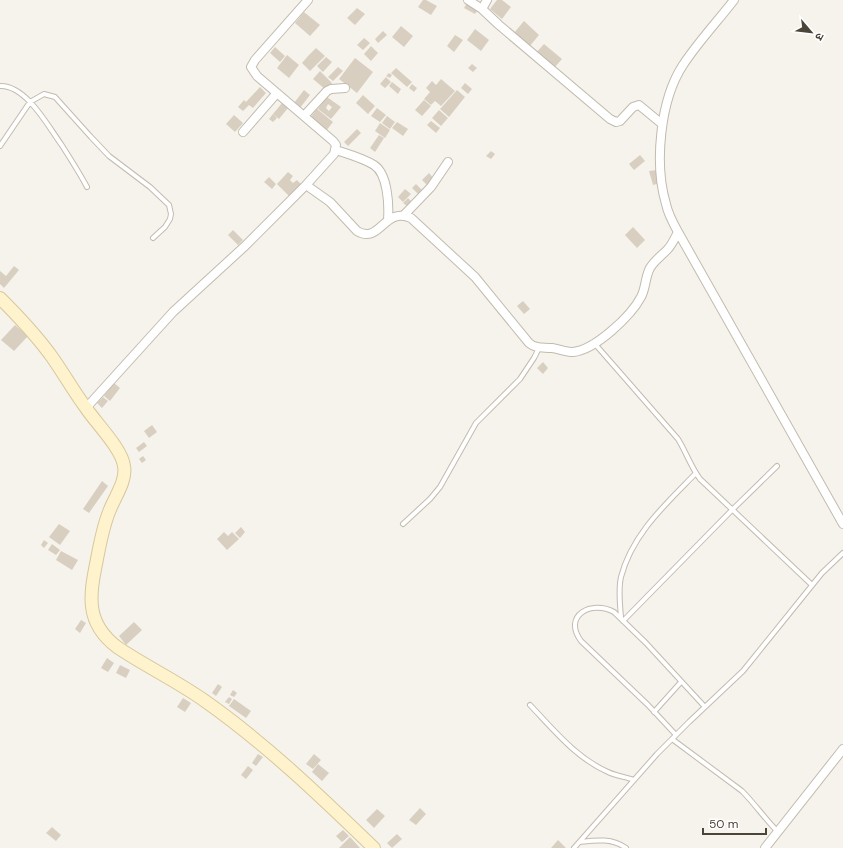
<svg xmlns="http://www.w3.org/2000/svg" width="843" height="848" viewBox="0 0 843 848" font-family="'DM Sans','Noto Sans Devanagari',sans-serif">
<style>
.building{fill:#d8cfc1;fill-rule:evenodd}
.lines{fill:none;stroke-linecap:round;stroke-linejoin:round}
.lane-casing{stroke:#c2bbae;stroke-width:6}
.street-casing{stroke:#c2bbae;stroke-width:10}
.secondary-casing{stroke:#d6c79b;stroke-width:14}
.lane{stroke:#fff;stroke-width:4}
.street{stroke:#fff;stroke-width:8}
.secondary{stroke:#fff3cd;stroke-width:12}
</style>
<rect width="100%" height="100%" fill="#f6f3ec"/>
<path class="building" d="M 423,0 L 426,0 L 437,6 L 431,15 L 418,7 Z
M 497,0 L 502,0 L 511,7 L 502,19 L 490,9 Z
M 467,3 L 478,9 L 475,14 L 464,8 Z
M 357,8 L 365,14 L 355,25 L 347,18 Z
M 304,12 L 320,25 L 310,36 L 295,23 Z
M 524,21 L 539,35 L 529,47 L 514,33 Z
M 401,26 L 413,36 L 404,47 L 392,37 Z
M 475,29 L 489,40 L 481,51 L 467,40 Z
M 383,31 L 387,35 L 378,43 L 375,39 Z
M 455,35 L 463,40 L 454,52 L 447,46 Z
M 364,38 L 370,43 L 363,50 L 357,45 Z
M 544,44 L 562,59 L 554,68 L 536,53 Z
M 371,46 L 378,53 L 371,61 L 364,54 Z
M 275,47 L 285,56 L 280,62 L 270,53 Z
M 316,48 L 325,56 L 310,71 L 302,63 L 308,56 L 314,62 L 308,56 Z
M 287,55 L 299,65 L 289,78 L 277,68 Z
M 326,57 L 332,62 L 323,72 L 317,66 Z
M 355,58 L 373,72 L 357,93 L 339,79 Z
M 472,64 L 477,68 L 473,72 L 468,68 Z
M 338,67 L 343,71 L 333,81 L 328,77 Z
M 396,68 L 412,82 L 407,87 L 391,73 Z
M 320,71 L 332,83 L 326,90 L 313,79 Z
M 389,73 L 392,75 L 390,78 L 386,76 Z
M 386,77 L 391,82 L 385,88 L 380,84 Z
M 441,79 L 455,91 L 441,106 L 435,101 L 431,105 L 424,99 L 430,92 L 426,88 L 432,81 L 436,85 Z
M 392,82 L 401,89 L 398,94 L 389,86 Z
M 465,83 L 472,89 L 468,94 L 461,88 Z
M 412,84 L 417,88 L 414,92 L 409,88 Z
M 260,87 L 266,93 L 253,108 L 249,105 L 243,111 L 238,107 L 244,100 L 246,102 Z
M 304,90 L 310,95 L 300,108 L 294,103 Z
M 457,90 L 465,97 L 449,117 L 440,109 Z
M 363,95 L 375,106 L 368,114 L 356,103 Z
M 327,97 L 341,107 L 331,119 L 318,109 ZM 328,104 L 332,107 L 329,111 L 326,108 Z
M 424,100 L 431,106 L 422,116 L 415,110 Z
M 282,103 L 288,108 L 279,119 L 273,114 Z
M 377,108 L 386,115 L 380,122 L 371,116 Z
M 317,109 L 333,122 L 326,131 L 310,118 Z
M 439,110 L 448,118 L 441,126 L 432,118 Z
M 273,114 L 277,118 L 273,122 L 269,119 Z
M 234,115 L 243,123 L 235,132 L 226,124 Z
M 387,116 L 395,122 L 390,129 L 382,123 Z
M 431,121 L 440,128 L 436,133 L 427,125 Z
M 397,122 L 408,129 L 403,136 L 392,128 Z
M 380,123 L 390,130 L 385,138 L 375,131 Z
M 357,129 L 361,133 L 348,146 L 344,142 Z
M 379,135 L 384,138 L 375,152 L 370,148 Z
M 491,151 L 495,154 L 491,159 L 486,156 Z
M 640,155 L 645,161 L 634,170 L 629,164 Z
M 657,170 L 660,183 L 653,185 L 649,171 Z
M 288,172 L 293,176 L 290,180 L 293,183 L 297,180 L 302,185 L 290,197 L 277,184 Z
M 429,173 L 435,180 L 428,186 L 422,180 Z
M 269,177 L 276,184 L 272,189 L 264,182 Z
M 416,184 L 424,192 L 420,196 L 412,188 Z
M 405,189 L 411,194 L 403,202 L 398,197 Z
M 408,198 L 411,201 L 407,206 L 403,203 Z
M 633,227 L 645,240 L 637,248 L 625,235 Z
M 233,230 L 243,240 L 238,245 L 228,235 Z
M 14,266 L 19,270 L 4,288 L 0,284 L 0,271 L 6,276 Z
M 523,301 L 530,309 L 524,314 L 517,306 Z
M 15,325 L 28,336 L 14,351 L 1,340 Z
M 543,362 L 548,368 L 543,374 L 537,368 Z
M 114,383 L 120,388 L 110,401 L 104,396 Z
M 103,397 L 108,401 L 102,408 L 97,403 Z
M 152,425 L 157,432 L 149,438 L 144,431 Z
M 144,442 L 147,446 L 139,452 L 136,448 Z
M 143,456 L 146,460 L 142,463 L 139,459 Z
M 102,481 L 108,486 L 89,513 L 83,509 Z
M 59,524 L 70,531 L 60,545 L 49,537 Z
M 241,527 L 245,532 L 240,538 L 235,533 Z
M 224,532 L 228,536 L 232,532 L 239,539 L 227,550 L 217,539 Z
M 44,540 L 48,543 L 44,548 L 41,545 Z
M 52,544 L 60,550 L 56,555 L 48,550 Z
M 61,551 L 78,560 L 72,570 L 56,560 Z
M 81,620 L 86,623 L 80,633 L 75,629 Z
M 134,622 L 142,630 L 126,645 L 119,636 Z
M 107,658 L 114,663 L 108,672 L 101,668 Z
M 120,665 L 130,670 L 126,678 L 116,673 Z
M 218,684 L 222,687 L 216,696 L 212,693 Z
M 233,690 L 237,693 L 234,697 L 230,695 Z
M 229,697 L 232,699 L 229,704 L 225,702 Z
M 183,698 L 191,703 L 185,712 L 177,707 Z
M 234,699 L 251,711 L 246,718 L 229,706 Z
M 258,754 L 263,757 L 256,766 L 252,763 Z
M 314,754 L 321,760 L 313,769 L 306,764 Z
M 318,764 L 329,773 L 322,781 L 312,772 Z
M 248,766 L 253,770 L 246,779 L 241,775 Z
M 420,808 L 426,814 L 416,825 L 409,820 Z
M 377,809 L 385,816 L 374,828 L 366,820 Z
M 52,827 L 61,835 L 56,841 L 46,833 Z
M 343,830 L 349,836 L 342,842 L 336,836 Z
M 397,834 L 402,839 L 392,848 L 387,843 Z
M 350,837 L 360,848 L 339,848 Z
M 558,840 L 566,848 L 551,848 Z"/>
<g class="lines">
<g class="lane-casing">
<path id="lane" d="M 0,86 C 26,85 48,126 61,144 C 70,158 79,172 87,187
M 0,146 L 30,102 L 44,94 L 55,97 L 91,137 L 109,156 L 150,187 L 169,205 L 171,214 L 170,219 L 165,227 L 153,238
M 595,344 L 678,439 C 686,452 691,467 700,479 L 812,585
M 403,524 L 430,499 L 440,487 L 476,423 L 520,379 L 534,358 L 539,348
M 621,617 C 620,605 618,590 621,577 C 632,534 666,504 696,473
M 623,621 L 732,510 L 777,466
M 530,705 C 553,729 576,758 608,772 C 616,776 626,777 634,780
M 654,712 L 681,682
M 676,735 L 648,705 L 581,641 C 562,615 592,600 614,612 L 646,643 L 705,707
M 672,739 L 742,791 C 755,804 765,819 778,832
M 580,842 C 597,840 612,838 626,848
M 574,848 L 657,754 L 689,722 L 743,671 L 822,573 L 843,553"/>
</g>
<g class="street-casing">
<path id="street" d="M 468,0 L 482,9 L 499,25 L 610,119 L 616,122 L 620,121 L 633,107 L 639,105 L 662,124
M 734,0 C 717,22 698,42 683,65 C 660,100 654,164 666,204 C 668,214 673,223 678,232 L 843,524
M 482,9 L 487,0
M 304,116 L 327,91 L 331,89 L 345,88
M 243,132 L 277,93
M 336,150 C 348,154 363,158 374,165 C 388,174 389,205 388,220
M 306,185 L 330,202 L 357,231 C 380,245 384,206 411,218 L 475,277 L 529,343 C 536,349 543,347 552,348 C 559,349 566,352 573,352 C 595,350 631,316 641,297 C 646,288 645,277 650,268 C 654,261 661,256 667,250 C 672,245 675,238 678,232
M 404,215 L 431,187 L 448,162
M 86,408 L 173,312 L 245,246 L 306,185 L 334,154 L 336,145 L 333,141 L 257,76 L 251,67 L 255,60 L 308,0
M 765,848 L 843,749"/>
</g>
<g class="secondary-casing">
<path id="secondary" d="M 0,298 C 18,316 37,336 52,357 C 64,374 74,392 86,408 C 96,423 122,449 124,466 C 127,481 114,498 109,512 C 103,527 100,543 97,559 C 90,594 84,622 117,647 C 145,666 177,681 205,701 C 266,744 320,796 374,848"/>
</g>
<use href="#lane" class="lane"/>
<use href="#street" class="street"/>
<use href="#secondary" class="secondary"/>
</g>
<g transform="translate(811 32) rotate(118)" stroke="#ffffff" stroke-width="3" paint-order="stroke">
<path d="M0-3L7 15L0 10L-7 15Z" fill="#4b4439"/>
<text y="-6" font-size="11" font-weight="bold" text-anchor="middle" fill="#4b4439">उ</text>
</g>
<path d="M703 828v6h63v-6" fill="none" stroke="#4b4439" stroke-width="2"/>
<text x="709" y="828" font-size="12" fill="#4b4439" stroke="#ffffff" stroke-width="3" paint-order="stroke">50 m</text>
</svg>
